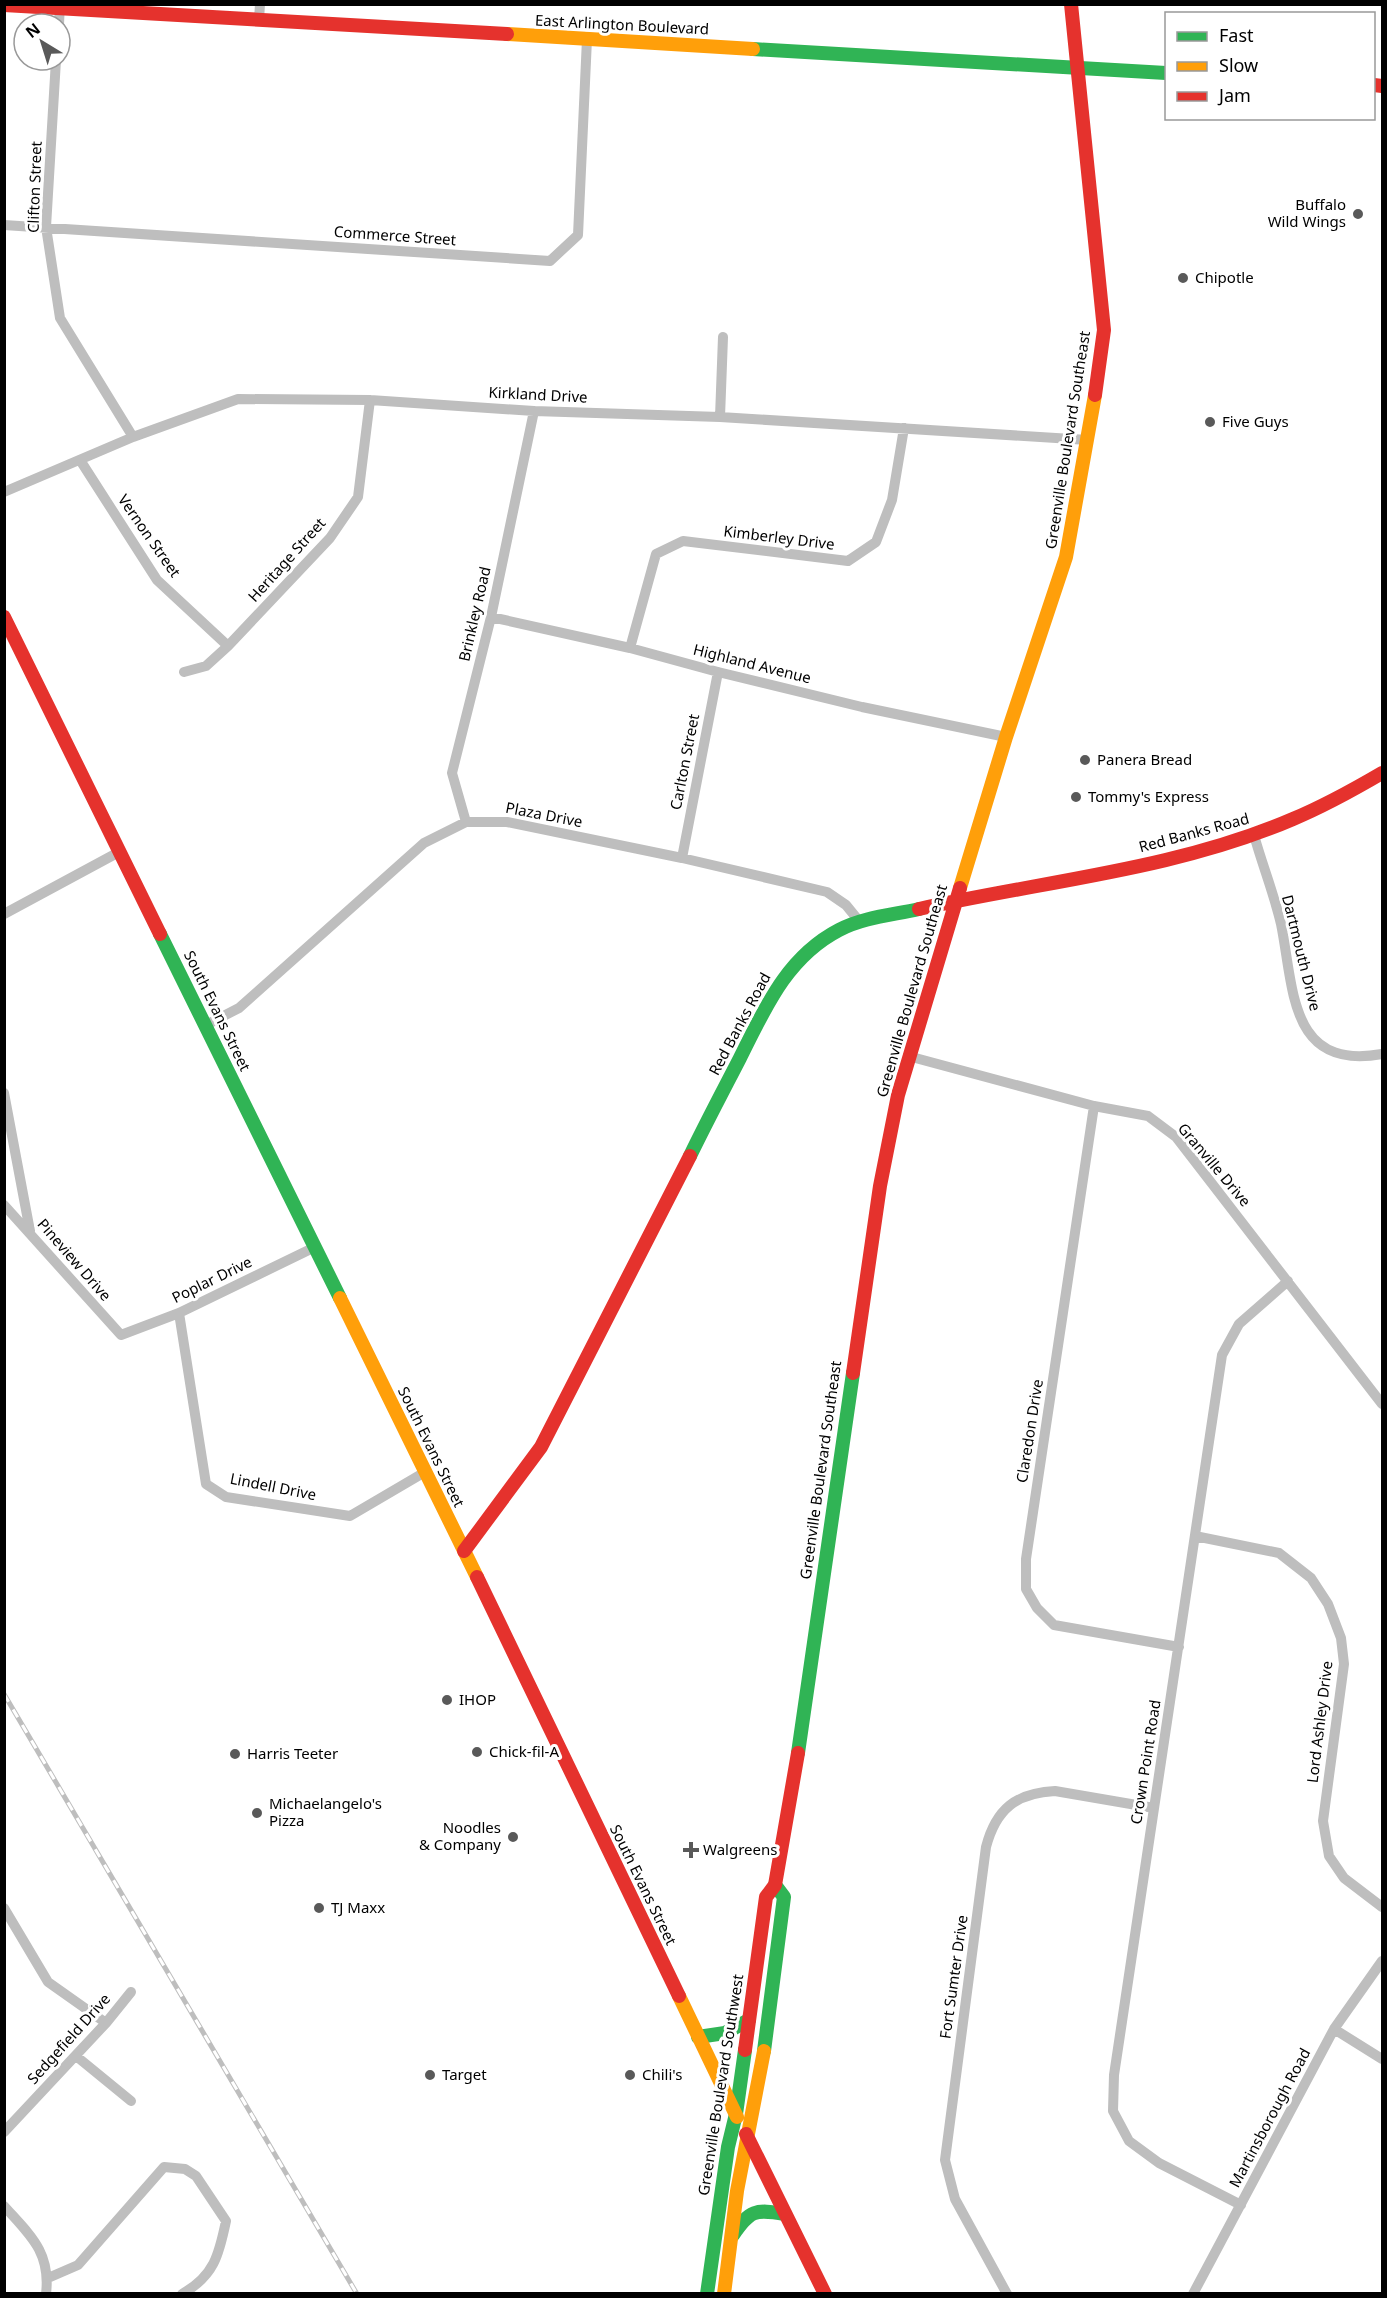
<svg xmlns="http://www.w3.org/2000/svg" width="1387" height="2298" viewBox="0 0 1387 2298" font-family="'Noto Sans',sans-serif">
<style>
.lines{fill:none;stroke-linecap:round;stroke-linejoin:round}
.street{stroke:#bebebe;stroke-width:10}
.fast{stroke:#30b455;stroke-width:14}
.slow{stroke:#ff9f0a;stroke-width:14}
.jam{stroke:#e5322d;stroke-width:14}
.rail-casing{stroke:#bebebe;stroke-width:5}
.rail{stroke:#fff;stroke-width:3;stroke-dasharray:9;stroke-linecap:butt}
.poi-dot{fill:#595959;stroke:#fff;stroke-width:2}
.labels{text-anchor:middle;stroke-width:6;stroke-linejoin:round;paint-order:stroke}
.street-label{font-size:15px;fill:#000;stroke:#fff}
.poi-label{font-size:15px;fill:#000;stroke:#fff;text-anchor:start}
</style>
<rect width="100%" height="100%" fill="#fff"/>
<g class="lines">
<path class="street" d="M 259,20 L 260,4
M 59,24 L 60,4
M 56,60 L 46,227 L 60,318 L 133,437
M 4,225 L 550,261 L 578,235 L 587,39
M 720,417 L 723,337
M 80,460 L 157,580 L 228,646
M 4,492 L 133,437 L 238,399 L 370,400 L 534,411 L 720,417 L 1088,440
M 491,617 L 630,648 L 718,672 L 862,707 L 1006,737
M 630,648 L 656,554 L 683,541 L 848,561 L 876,542 L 892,500 L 904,428
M 184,672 L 206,666 L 228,646 L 330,538 L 358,497 L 370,400
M 466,822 L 452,773 L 491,617 L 534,411
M 1254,835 C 1262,864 1274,894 1281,924 C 1294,988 1289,1071 1382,1054
M 682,858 L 718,672
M 4,914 L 119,852
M 206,1025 L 239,1008 L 424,843 L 466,822 L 507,822 L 682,858 L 827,892 L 846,905 L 859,921
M 908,1056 L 1094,1106 L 1148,1116 L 1176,1137 L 1382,1404
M 4,1093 L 30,1231
M 1094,1106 L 1026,1559 L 1026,1589 L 1037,1608 L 1054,1625 L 1179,1647
M 4,1205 L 121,1335 L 179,1313 L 315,1247
M 179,1313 L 206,1484 L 226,1497 L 350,1516 L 425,1472
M 1195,1536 L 1279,1553 L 1311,1578 L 1328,1604 L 1341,1638 L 1344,1664 L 1323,1821 L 1329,1856 L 1344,1878 L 1382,1907
M 4,1908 L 48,1982 L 106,2023
M 1334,2029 L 1382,2059
M 76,2056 L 131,2101
M 4,2132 L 106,2023 L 131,1992
M 1241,2205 L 1159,2163 L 1129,2141 L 1113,2111 L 1114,2075 L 1222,1355 L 1239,1324 L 1288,1281
M 4,2206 C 30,2235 51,2252 46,2294
M 48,2278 L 78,2265 L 164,2167 L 185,2169 L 196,2176 L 226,2221 C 219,2255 214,2276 182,2294
M 1007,2294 L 955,2199 L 945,2160 L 986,1847 C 996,1809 1016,1793 1055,1791 L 1154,1808
M 1193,2294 L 1334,2029 L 1382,1961"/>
<path class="fast" d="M 753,49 L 1166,73
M 160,934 L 340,1298
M 690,1156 C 706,1123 723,1091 740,1058 C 765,1008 787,957 839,930 C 864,917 893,915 919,909
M 798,1753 L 853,1373
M 698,2037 L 725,2033 L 749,2020
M 764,2051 L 784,1897 L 775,1885
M 733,2235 C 750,2210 755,2209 785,2214
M 707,2294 L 728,2147 L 736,2114 L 745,2050"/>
<path class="slow" d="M 507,34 L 753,49
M 960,888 L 1006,737 L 1066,557 L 1095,395
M 340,1298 L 477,1577
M 679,1996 L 737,2117
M 724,2294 L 737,2191 L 764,2051"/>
<path class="jam" d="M 1071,4 L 1104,330 L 1095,395
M 4,5 L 507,34
M 1374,85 L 1382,86
M 4,617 L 160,934
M 919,909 C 1043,881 1175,870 1293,819 C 1324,806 1353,790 1382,773
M 853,1373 L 880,1186 L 898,1095 L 960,888
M 464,1551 L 541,1447 L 690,1156
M 477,1577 L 679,1996
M 745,2050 L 766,1897 L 775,1885 L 798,1753
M 746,2134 L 825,2294"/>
<g class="rail-casing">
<path id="rail" d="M 4,1694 L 357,2294"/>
</g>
<use href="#rail" class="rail"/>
</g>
<g class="poi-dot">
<circle cx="1358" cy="214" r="6"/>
<circle cx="1183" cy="278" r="6"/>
<circle cx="1210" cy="422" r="6"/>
<circle cx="1085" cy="760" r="6"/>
<circle cx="1076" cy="797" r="6"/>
<circle cx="447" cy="1700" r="6"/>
<circle cx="477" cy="1752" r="6"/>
<circle cx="235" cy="1754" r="6"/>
<circle cx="257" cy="1813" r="6"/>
<circle cx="513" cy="1837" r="6"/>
<path d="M688 1841h6v6h6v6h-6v6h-6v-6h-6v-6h6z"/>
<circle cx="319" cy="1908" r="6"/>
<circle cx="430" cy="2075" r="6"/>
<circle cx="630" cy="2075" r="6"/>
</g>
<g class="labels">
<g class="street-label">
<text transform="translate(622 25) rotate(3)" y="5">East Arlington Boulevard</text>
<text transform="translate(35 187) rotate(-88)" y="5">Clifton Street</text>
<text transform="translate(395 236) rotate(4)" y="5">Commerce Street</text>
<text transform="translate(538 395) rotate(3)" y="5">Kirkland Drive</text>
<text transform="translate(1068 440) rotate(-81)" y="5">Greenville Boulevard Southeast</text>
<text transform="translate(149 536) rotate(55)" y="5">Vernon Street</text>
<text transform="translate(779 538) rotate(7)" y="5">Kimberley Drive</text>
<text transform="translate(287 560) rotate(-48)" y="5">Heritage Street</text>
<text transform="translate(475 614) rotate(-77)" y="5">Brinkley Road</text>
<text transform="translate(752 664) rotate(14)" y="5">Highland Avenue</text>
<text transform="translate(685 762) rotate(-79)" y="5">Carlton Street</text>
<text transform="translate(544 815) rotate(11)" y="5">Plaza Drive</text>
<text transform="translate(1194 833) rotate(-15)" y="5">Red Banks Road</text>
<text transform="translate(1301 953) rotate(76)" y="5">Dartmouth Drive</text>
<text transform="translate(912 991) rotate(-74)" y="5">Greenville Boulevard Southeast</text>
<text transform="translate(217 1011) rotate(64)" y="5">South Evans Street</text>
<text transform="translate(740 1024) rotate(-62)" y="5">Red Banks Road</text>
<text transform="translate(1214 1165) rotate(50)" y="5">Granville Drive</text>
<text transform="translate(74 1260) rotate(49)" y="5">Pineview Drive</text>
<text transform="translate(212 1280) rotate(-26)" y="5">Poplar Drive</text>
<text transform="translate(1030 1431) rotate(-81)" y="5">Claredon Drive</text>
<text transform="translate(431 1447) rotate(64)" y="5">South Evans Street</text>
<text transform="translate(821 1470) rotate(-82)" y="5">Greenville Boulevard Southeast</text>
<text transform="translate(273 1487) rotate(11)" y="5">Lindell Drive</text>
<text transform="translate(1320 1722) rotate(-83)" y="5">Lord Ashley Drive</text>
<text transform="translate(1146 1762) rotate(-81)" y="5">Crown Point Road</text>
<text transform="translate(643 1885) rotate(64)" y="5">South Evans Street</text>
<text transform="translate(954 1977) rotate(-82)" y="5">Fort Sumter Drive</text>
<text transform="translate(69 2039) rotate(-48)" y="5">Sedgefield Drive</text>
<text transform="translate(721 2085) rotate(-81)" y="5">Greenville Boulevard Southwest</text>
<text transform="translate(1270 2118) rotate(-62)" y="5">Martinsborough Road</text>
</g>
<g class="poi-label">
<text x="1346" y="210" text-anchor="end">Buffalo<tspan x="1346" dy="17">Wild Wings</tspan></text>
<text x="1195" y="283">Chipotle</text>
<text x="1222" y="427">Five Guys</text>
<text x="1097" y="765">Panera Bread</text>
<text x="1088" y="802">Tommy's Express</text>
<text x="459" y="1705">IHOP</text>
<text x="489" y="1757">Chick-fil-A</text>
<text x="247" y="1759">Harris Teeter</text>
<text x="269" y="1809">Michaelangelo's<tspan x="269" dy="17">Pizza</tspan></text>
<text x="501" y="1833" text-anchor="end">Noodles<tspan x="501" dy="17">&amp; Company</tspan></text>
<text x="703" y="1855">Walgreens</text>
<text x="331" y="1913">TJ Maxx</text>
<text x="442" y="2080">Target</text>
<text x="642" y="2080">Chili's</text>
</g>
</g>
<rect width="1387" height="2298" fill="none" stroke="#000000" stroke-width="12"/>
<rect x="1165" y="12" width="210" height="108" fill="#ffffff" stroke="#999999" stroke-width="1.5"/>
<rect x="1177" y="32" width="30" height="9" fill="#30b455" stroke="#999999" stroke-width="1.5"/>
<text x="1219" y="42" font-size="18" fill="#000000">Fast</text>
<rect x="1177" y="62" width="30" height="9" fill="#ff9f0a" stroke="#999999" stroke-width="1.5"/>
<text x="1219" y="72" font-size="18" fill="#000000">Slow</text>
<rect x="1177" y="92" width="30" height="9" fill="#e5322d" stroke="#999999" stroke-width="1.5"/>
<text x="1219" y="102" font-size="18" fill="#000000">Jam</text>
<g transform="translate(42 42) rotate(322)"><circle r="28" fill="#ffffff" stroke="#999999" stroke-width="1.5"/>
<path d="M0-4.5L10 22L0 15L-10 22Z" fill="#595959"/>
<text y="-9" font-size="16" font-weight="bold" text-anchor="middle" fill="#000000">N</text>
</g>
</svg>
